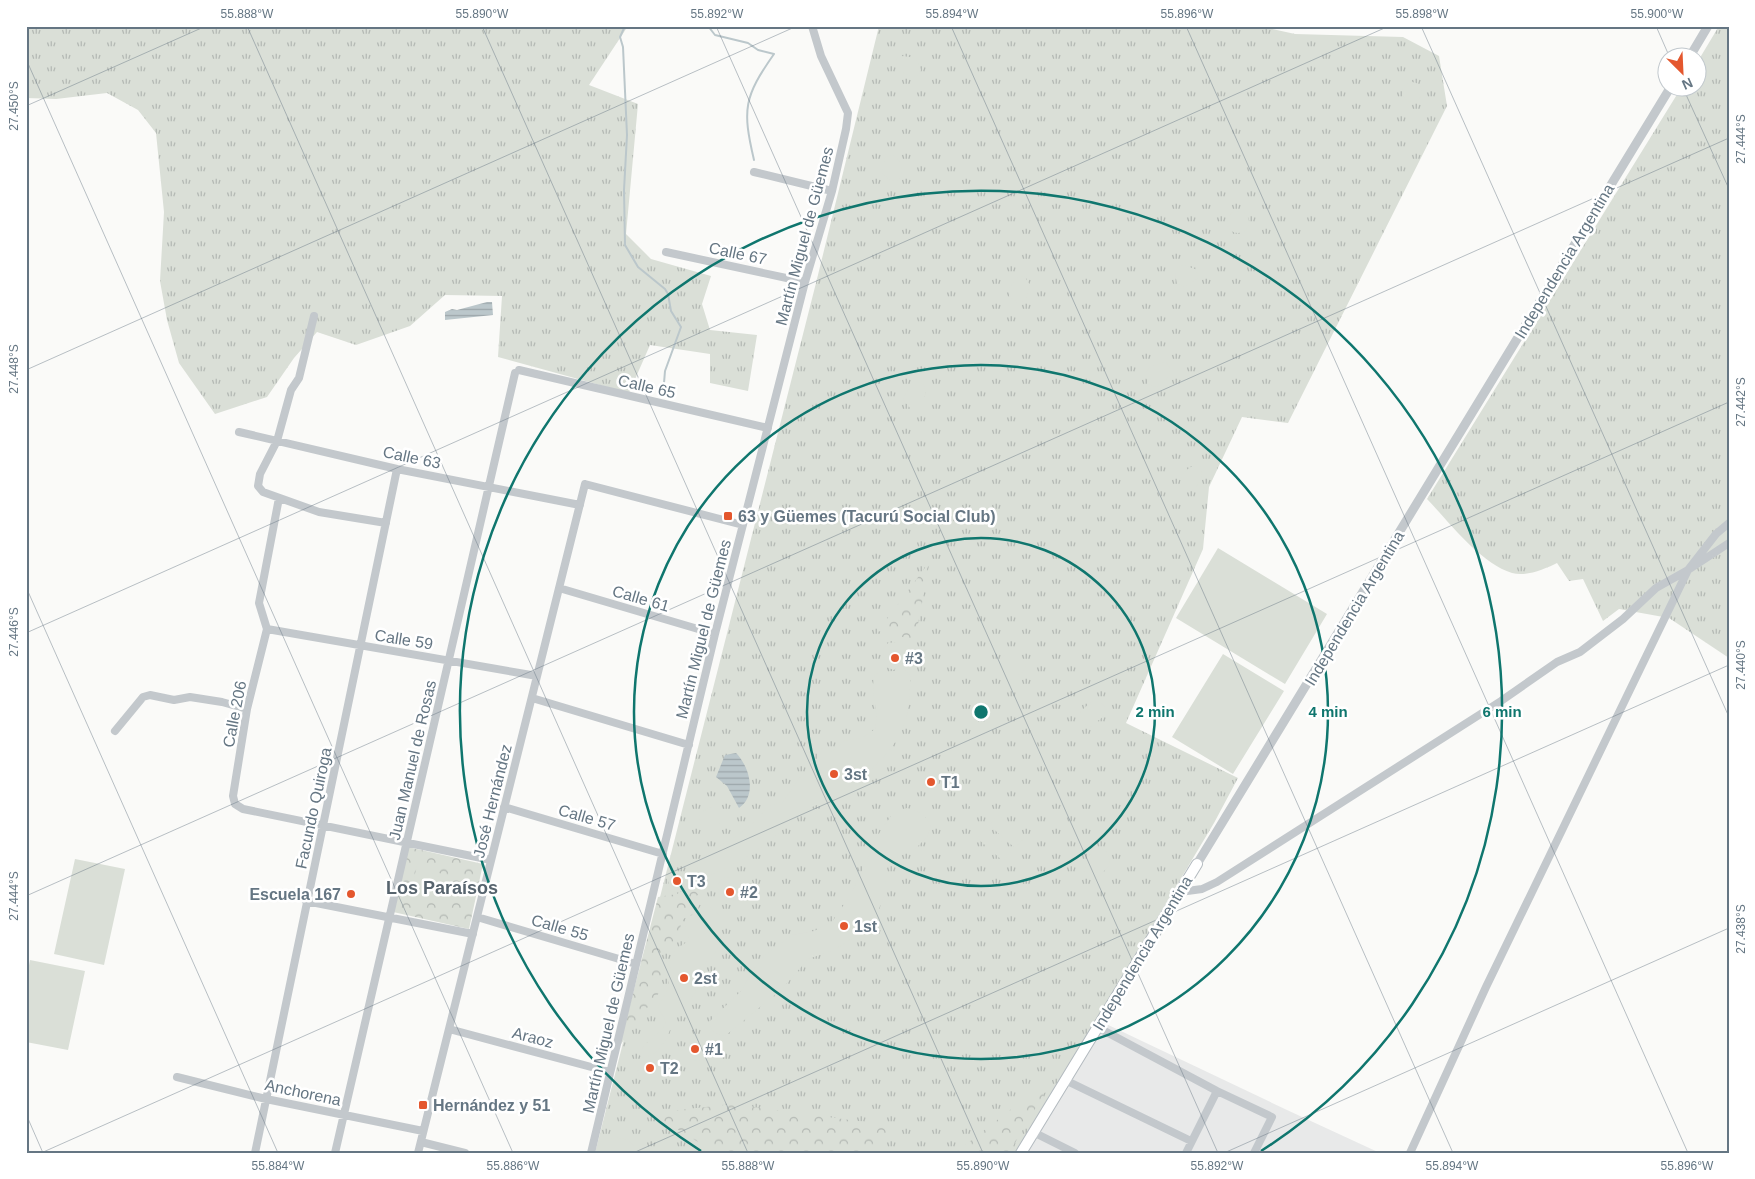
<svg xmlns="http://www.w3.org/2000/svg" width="1755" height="1179" viewBox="0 0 1755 1179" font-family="Arial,sans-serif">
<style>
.built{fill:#e8e9e9}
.grass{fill:url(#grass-tufts)}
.forest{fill:url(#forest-crowns)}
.pitch{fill:#dadfd7}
.water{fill:url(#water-rules)}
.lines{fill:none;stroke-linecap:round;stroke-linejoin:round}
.stream{stroke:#bbc7cb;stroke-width:2}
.secondary-casing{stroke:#b3babf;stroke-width:12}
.minor{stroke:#c3c8cc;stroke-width:8}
.tertiary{stroke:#c3c8cc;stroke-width:9}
.secondary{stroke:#fff;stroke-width:10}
.ticks{fill:none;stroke:#657683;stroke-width:1;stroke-opacity:0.45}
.ring{fill:none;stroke:#0f766e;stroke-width:2.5}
.poi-dot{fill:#e4572e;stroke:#fff;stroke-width:2}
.labels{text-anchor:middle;stroke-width:5;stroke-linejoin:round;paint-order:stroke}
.street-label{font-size:16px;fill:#657683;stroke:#fff}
.poi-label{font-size:16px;font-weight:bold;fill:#657683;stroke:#fff;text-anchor:start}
.neighbourhood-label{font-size:18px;font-weight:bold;fill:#57646e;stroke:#fff}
.centre{fill:#0f766e;stroke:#fff;stroke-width:2.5}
.ring-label{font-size:15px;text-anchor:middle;font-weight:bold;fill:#0f766e;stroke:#fff;stroke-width:5;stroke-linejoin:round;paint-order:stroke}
.neatline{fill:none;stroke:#657683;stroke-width:2}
.ticks-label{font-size:12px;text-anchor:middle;fill:#657683}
</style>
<defs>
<pattern id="grass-tufts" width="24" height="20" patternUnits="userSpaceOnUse" patternTransform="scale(1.25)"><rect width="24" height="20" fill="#dadfd7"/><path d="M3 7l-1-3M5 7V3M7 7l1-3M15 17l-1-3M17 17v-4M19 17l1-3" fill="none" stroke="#b4b9b4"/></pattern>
<pattern id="forest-crowns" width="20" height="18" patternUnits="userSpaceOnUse" patternTransform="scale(1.25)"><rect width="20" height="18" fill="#dadfd7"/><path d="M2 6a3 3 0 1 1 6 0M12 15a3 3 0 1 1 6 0" fill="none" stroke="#b4b9b4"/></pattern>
<pattern id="water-rules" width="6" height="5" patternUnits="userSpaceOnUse" patternTransform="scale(1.25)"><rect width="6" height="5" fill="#bbc7cb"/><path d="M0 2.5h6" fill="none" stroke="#9ca6aa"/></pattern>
</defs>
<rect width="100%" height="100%" fill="#fafaf8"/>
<path class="built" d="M 1104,1023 L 1287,1110 L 1380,1153 L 1025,1153 Z"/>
<path class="grass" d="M 26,26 L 619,26 L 626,29 L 589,85 L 638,104 L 626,234 L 651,259 L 711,276 L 702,304 L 710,330 L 757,335 L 748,391 L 710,383 L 710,354 L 650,345 L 629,393 L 498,357 L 502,296 L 445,295 L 410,326 L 356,345 L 317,332 L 294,358 L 267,397 L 215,414 L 179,363 L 167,320 L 160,281 L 164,212 L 156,133 L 138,110 L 107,93 L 56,99 L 26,98 Z
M 879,26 L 1259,26 L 1295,34 L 1403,37 L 1439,56 L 1447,106 L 1288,423 L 1242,417 L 1209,487 L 1203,549 L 1126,723 L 1238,778 L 1214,823 L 1017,1153 L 595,1153 L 816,283 Z
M 1719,26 L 1729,26 L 1729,658 L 1669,618 L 1619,609 L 1603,621 L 1583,579 L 1569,581 L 1557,563 C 1545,569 1526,577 1512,573 C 1480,563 1450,523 1427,499 L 1681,88 L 1698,88 L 1698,61 Z"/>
<path class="forest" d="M 930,561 L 915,640 L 878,631 Z
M 408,847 L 483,864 L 469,929 L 393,912 Z
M 693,884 L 699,889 L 699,894 L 695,897 L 700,902 L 692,915 L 683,919 L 680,928 L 682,936 L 676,942 L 673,950 L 661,954 L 657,962 L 663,963 L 665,967 L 659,993 L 647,1008 L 643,1009 L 640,1017 L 619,1047 L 658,897 L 677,894 Z
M 1055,1075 L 1009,1153 L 955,1153 Z
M 733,1104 L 894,1126 L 874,1153 L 716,1153 L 651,1113 Z"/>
<path class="pitch" d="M 903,56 L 916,58 L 921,70 L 918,75 L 912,77 L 899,71 L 896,65 L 897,58 Z
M1402 92a10 10 0 1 1 20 0a10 10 0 1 1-20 0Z
M 891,155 C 903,159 904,170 899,180 L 892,181 L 882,174 L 885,158 Z
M1227 222a11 11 0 1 1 22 0a11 11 0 1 1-22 0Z
M 1183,265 L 1195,269 L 1198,278 L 1184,287 L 1177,284 L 1175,273 L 1177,268 Z
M 1019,276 L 1025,277 L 1030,285 L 1026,301 L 1018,303 L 1009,296 L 1009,288 Z
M 1166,362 L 1170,368 L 1169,377 L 1156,387 L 1148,384 L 1145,373 L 1151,366 Z
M 918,382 L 924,385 L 926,394 L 918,408 L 910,408 L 903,399 L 910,386 Z
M 1196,465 L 1200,466 C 1205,477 1198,488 1188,491 L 1180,483 C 1182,474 1187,467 1196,465 Z
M 1218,548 L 1327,614 L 1285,684 L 1176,618 Z
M 896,642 L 908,650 L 907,659 L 894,670 L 886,667 L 882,650 L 888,643 Z
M 1014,652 L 1026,661 L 1025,670 L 1012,680 L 1004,677 L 1000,660 L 1006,654 Z
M 1223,654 L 1284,691 L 1233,774 L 1172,737 Z
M 905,670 L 911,676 C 909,690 910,705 906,719 C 895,754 866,775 837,794 L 832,809 L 827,811 L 817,805 C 802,809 775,838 760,848 C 742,861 722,870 702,879 L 697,881 L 691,874 L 697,870 L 702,857 C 729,839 748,833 768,806 L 783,802 L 799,778 L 818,763 L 818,752 L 823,748 L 831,752 L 844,741 L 862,738 L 875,729 C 880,710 869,692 875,674 C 879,672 898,671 905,670 Z
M 1091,702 L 1100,702 L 1105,707 L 1104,716 L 1090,727 L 1083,724 L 1080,712 Z
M923 781a8 8 0 1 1 16 0a8 8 0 1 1-16 0Z
M 970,797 C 978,797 985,802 989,810 L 986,814 L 980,816 L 967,804 Z
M 710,807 C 722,812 721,821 718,831 L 702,831 L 699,814 Z
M 907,808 C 919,811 926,815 931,826 L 927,837 L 915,849 L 893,859 L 887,868 L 884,897 L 878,911 L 856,936 L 834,950 L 808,959 L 782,989 L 725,1036 C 715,1034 711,1032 709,1022 L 742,990 L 752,971 L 766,954 L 792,935 L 814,931 L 832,922 L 850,896 L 880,832 L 891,816 Z
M 998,815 L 1024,838 L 1015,848 L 989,825 Z
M 986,828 L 1012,851 L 1003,861 L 977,838 Z
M 1101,848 L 1108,853 L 1110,865 L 1098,877 L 1092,878 L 1084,872 L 1088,856 Z
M 75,859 L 125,869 L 104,965 L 54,954 Z
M 417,866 L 433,870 L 426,901 L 409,897 Z
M 677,871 L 687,876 L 687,882 C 681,890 677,893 668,890 L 669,879 Z
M 439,873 L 449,876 L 443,897 L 433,894 Z
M 731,877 L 743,885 L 742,894 L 729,905 L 721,902 L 717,885 L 723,878 Z
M 706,903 L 724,920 C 715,945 724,954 697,968 L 699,984 L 694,995 L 674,1020 L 666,1040 L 655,1053 L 644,1058 L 639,1055 C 643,1041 661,1035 666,1022 L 658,1007 L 668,989 L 671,959 L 675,957 L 674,950 L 687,942 L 689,934 L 685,927 C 690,918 696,913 702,904 Z
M 30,960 L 85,971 L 68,1050 L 26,1042 L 26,981 Z
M 699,1040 L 708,1046 C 706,1064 698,1062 684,1057 L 681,1051 L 690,1043 Z
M 651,1060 L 661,1065 L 661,1071 L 653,1079 L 640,1078 L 637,1071 Z
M 615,1137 L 628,1140 L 634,1146 L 632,1151 L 614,1153 L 608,1145 L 610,1140 Z"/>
<path class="water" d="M 487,302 L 492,302 L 493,315 L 445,320 L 445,312 L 452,309 L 457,310 Z
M 736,753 C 749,766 758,795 739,808 L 727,786 L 716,777 L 725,755 Z"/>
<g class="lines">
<path class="stream" d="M 625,26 L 620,37 L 623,47 L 627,135 L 624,190 L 625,245 L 638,267 L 665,289 L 668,294 L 671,311 L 681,327 L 665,371 L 664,383
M 708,26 L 715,35 L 748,43 L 758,50 L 774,54 C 744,97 742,109 754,160"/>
<g class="secondary-casing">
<path id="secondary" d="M 1021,1153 L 1197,864"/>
</g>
<path class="minor" d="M 26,27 L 27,26
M 754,172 L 832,191
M 666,252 L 805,282
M 314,316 L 299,378 L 291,390 L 277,441 L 260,474 L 258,486 L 263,492 L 319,512 L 386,523
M 519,370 L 768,428
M 239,432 L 397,469 L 580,505
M 559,588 L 715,634
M 267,629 L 247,709 L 233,796 L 235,804 L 243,809 L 491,860
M 267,629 L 537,676
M 267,629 L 259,603 L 279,498
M 532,698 L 689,745
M 115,731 L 143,697 L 150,695 L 174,700 L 190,697 L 222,702 L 247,709
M 504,807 L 663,854
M 1180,892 L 1202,889 L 1217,882 L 1501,701 L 1557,662 L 1580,652 L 1623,619 L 1656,588 L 1688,570 L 1716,534 L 1729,523
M 306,901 L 473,934
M 477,917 L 636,964
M 1097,1027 L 1217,1091 L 1272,1117 L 1254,1153
M 449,1029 L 610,1072
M 177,1077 L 266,1099 L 423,1131
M 1065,1080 L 1191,1141
M 1033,1132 L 1075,1153
M 421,1142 L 465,1153
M 255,1153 L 397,469
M 335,1153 L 515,373
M 418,1153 L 585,484 L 743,525
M 591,1153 L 715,634 L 805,282 L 832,191 L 846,129 L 848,113 L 821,56 L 812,26
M 1186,1153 L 1217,1091
M 1410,1153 L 1486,987 L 1688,570 L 1729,543"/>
<path class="tertiary" d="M 1689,58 L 1708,26
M 1197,864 L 1670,88"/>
<use href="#secondary" class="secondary"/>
</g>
<path class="ticks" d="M 247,26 L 748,1153M 482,26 L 983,1153M 716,26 L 1218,1153M 951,26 L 1453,1153M 1186,26 L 1688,1153M 1421,26 L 1729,717M 1656,26 L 1670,58M 26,59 L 513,1153M 1683,88 L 1729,189M 26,106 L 206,26M 26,370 L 797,26M 26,587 L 278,1153M 26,633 L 1389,26M 26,896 L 1729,138M 26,1114 L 43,1153M 41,1153 L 1729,402M 633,1153 L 1729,665M 1224,1153 L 1729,928"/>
<g class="ring">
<circle cx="981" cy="712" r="174"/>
<circle cx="981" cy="712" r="347"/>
<path d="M701 1151A521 521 0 1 1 1261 1151"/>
</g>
<g class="poi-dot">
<rect x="723" y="511" width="10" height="10" rx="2.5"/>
<circle cx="895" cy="658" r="5"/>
<circle cx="834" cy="774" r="5"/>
<circle cx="931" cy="782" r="5"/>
<circle cx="677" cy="881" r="5"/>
<circle cx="730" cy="892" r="5"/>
<circle cx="351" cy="894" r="5"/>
<circle cx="844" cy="926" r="5"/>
<circle cx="684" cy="978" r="5"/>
<circle cx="695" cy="1049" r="5"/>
<circle cx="650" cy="1068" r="5"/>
<rect x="418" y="1100" width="10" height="10" rx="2.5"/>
</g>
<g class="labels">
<g class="street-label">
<text transform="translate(804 236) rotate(-75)" y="6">Martín Miguel de Güemes</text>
<text transform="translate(738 253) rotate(12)" y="6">Calle 67</text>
<text transform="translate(1564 261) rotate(-59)" y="6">Independencia Argentina</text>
<text transform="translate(647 386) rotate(13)" y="6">Calle 65</text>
<text transform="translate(412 457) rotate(12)" y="6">Calle 63</text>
<text transform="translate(641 598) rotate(16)" y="6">Calle 61</text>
<text transform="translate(1354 608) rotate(-59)" y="6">Independencia Argentina</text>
<text transform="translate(703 629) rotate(-76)" y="6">Martín Miguel de Güemes</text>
<text transform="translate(404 639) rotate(9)" y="6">Calle 59</text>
<text transform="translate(234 714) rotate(-79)" y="6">Calle 206</text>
<text transform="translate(412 760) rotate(-77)" y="6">Juan Manuel de Rosas</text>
<text transform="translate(492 801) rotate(-76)" y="6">José Hernández</text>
<text transform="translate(313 808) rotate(-78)" y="6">Facundo Quiroga</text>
<text transform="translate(587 817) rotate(16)" y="6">Calle 57</text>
<text transform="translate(560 927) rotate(16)" y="6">Calle 55</text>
<text transform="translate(1142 953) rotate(-59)" y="6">Independencia Argentina</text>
<text transform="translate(608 1023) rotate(-77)" y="6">Martín Miguel de Güemes</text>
<text transform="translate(533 1037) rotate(15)" y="6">Araoz</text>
<text transform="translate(303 1092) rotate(12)" y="6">Anchorena</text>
</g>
<g class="poi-label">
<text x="738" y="522">63 y Güemes (Tacurú Social Club)</text>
<text x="905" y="664">#3</text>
<text x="844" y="780">3st</text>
<text x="941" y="788">T1</text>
<text x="687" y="887">T3</text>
<text x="740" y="898">#2</text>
<text x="341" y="900" text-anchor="end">Escuela 167</text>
<text x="854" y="932">1st</text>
<text x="694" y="984">2st</text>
<text x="705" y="1055">#1</text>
<text x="660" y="1074">T2</text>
<text x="433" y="1111">Hernández y 51</text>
</g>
<g class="neighbourhood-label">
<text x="442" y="894">Los Paraísos</text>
</g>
</g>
<circle cx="981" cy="712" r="8" class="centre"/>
<g class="ring-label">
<text x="1155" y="717">2 min</text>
<text x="1328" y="717">4 min</text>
<text x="1502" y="717">6 min</text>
</g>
<rect width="1755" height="1179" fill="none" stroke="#ffffff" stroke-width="55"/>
<g transform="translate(1682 72) rotate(156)"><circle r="24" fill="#ffffff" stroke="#c1c8cd"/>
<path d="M0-4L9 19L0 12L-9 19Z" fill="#e4572e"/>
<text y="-8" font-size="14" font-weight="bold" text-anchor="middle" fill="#657683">N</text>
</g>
<rect x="28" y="28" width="1700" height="1124" class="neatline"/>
<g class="ticks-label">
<text x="247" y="18">55.888°W</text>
<text x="482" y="18">55.890°W</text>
<text x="717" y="18">55.892°W</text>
<text x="952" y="18">55.894°W</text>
<text x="1187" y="18">55.896°W</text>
<text x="1422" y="18">55.898°W</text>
<text x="1657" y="18">55.900°W</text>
<text transform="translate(14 106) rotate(-90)" y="4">27.450°S</text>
<text transform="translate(1741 139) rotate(-90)" y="4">27.444°S</text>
<text transform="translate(14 369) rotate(-90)" y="4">27.448°S</text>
<text transform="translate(1741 402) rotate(-90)" y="4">27.442°S</text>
<text transform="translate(14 632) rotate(-90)" y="4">27.446°S</text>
<text transform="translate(1741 665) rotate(-90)" y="4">27.440°S</text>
<text transform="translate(14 896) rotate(-90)" y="4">27.444°S</text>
<text transform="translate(1741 929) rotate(-90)" y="4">27.438°S</text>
<text x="278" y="1170">55.884°W</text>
<text x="513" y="1170">55.886°W</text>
<text x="748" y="1170">55.888°W</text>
<text x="983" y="1170">55.890°W</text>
<text x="1217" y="1170">55.892°W</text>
<text x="1452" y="1170">55.894°W</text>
<text x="1687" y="1170">55.896°W</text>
</g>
</svg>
